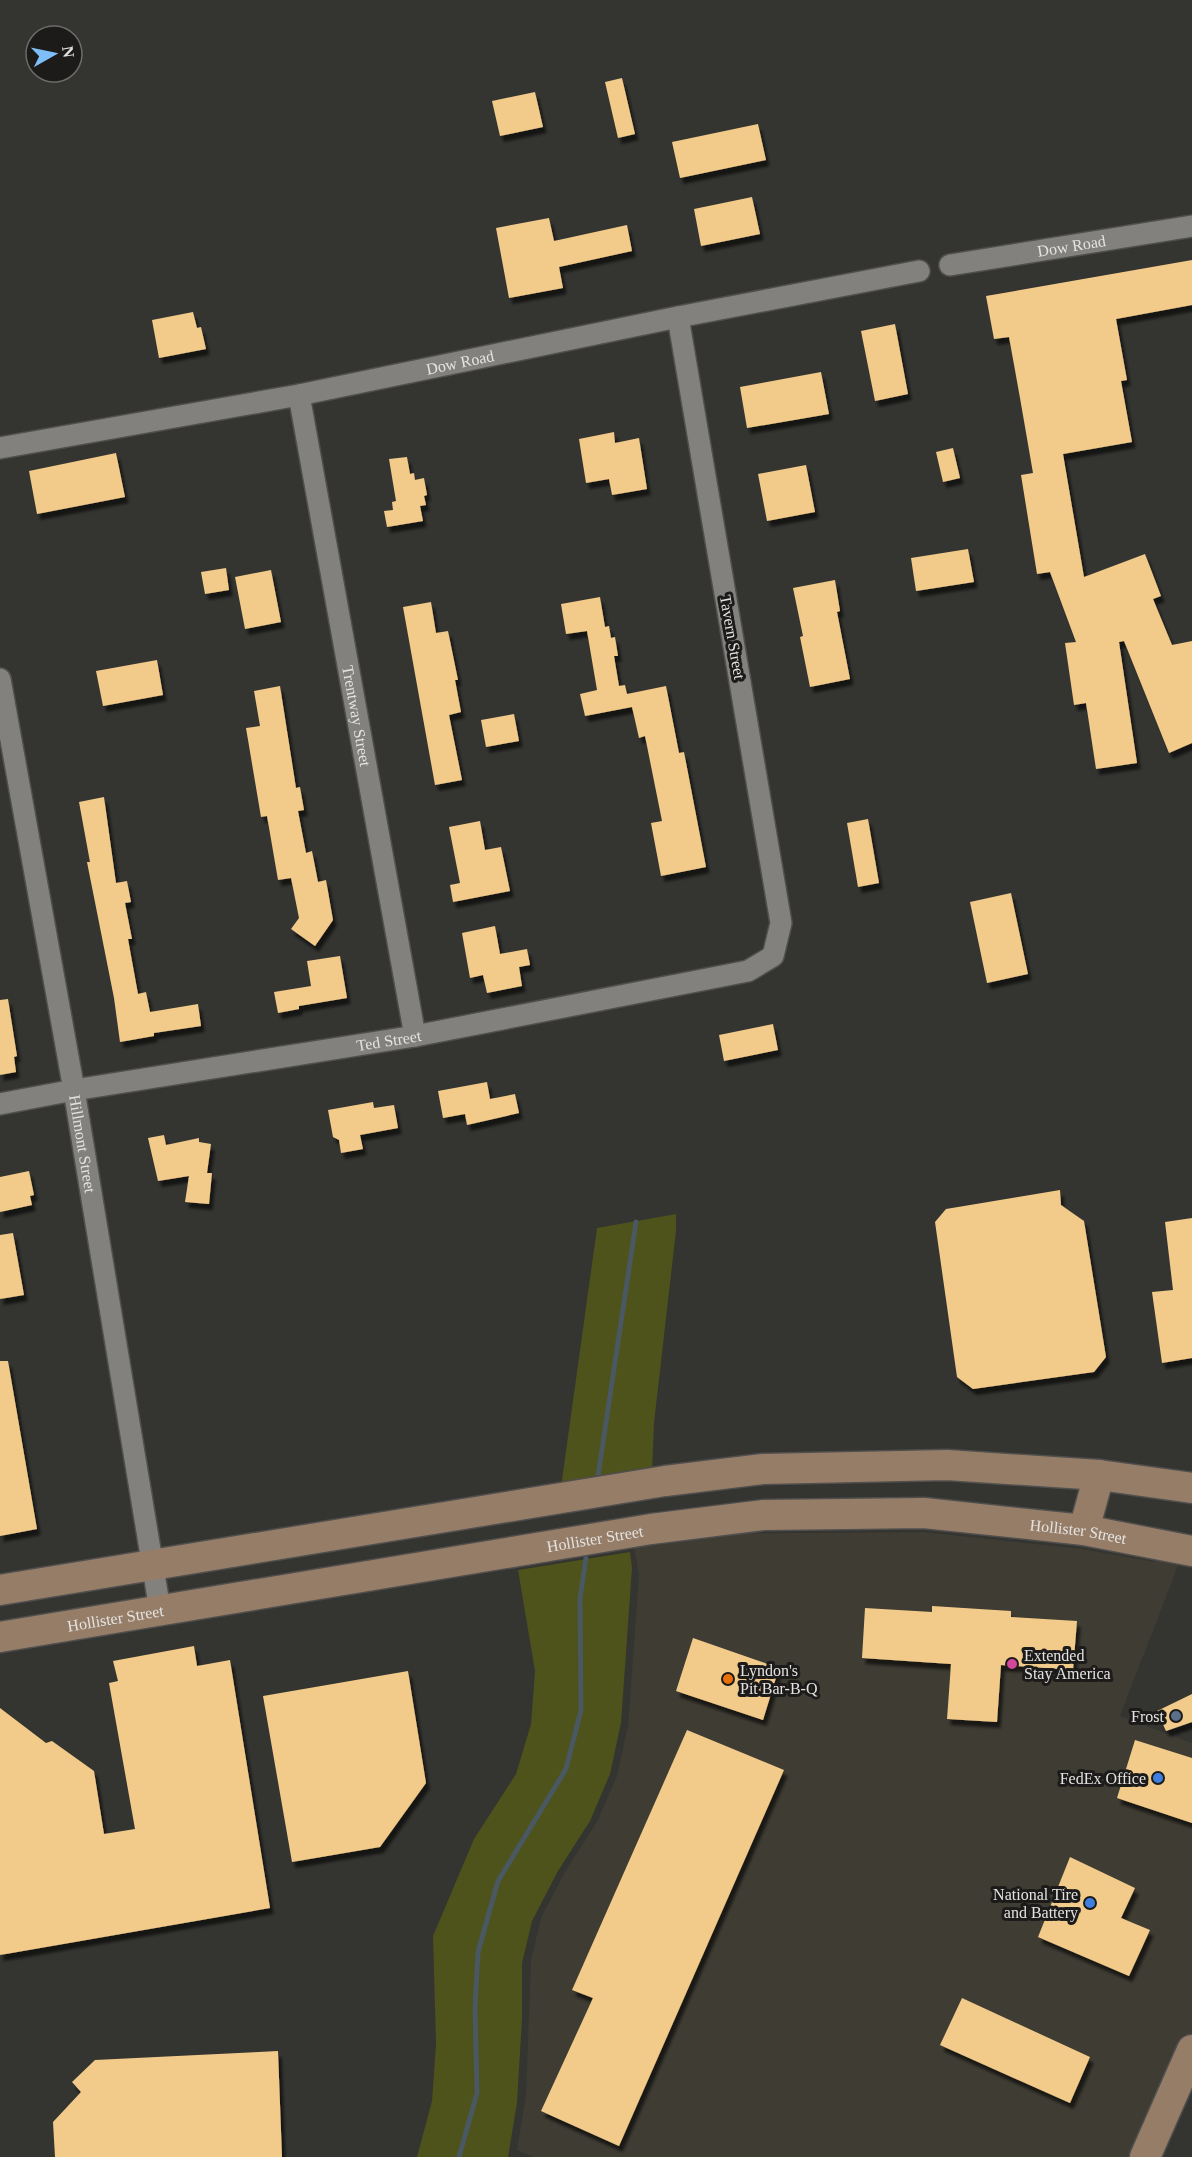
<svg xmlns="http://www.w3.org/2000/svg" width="1192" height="2157" viewBox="0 0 1192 2157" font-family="Georgia,serif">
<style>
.built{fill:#3e3c33}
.green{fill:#4d531a}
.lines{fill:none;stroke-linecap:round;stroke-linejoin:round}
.stream{stroke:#495861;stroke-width:5}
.building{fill:#f2cb8a;filter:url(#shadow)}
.street-casing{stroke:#504f4d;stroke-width:24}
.secondary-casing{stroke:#504f4d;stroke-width:33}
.street{stroke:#82817e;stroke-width:21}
.secondary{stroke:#967d68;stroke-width:30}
.hotel-dot{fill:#d1479c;stroke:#1c1b1a;stroke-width:2}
.food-dot{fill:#e8710a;stroke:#1c1b1a;stroke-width:2}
.service-dot{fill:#5c6f8a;stroke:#1c1b1a;stroke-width:2}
.shop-dot{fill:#3f7fe0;stroke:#1c1b1a;stroke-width:2}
.labels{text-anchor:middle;stroke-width:6;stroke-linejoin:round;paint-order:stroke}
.street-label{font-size:16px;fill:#e4e3e2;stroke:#1c1b1a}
.poi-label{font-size:16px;fill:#e4e3e2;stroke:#1c1b1a;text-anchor:end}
</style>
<defs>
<filter id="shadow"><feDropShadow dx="3.5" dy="6" stdDeviation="1.5" flood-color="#0009"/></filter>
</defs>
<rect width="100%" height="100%" fill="#343431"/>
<path class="built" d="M 923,1532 L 1082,1549 L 1156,1562 L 1167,1555 L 1181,1558 L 1120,1716 L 1192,1743 L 1192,2040 L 1139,2157 L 533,2157 L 517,2150 L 526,2095 L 531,1960 L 541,1918 L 566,1870 L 597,1822 L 617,1776 L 628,1726 L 639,1575 L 633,1542 L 680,1534 Z"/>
<path class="green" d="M 676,1214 L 676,1231 L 654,1423 L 652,1472 L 561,1487 L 597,1228 Z
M 630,1552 L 632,1568 L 621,1723 L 610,1774 L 590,1821 L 558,1871 L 532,1921 L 522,1963 L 522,2019 L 517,2103 L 508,2157 L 417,2157 L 432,2101 L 436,2044 L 433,1936 L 474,1839 L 516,1774 L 531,1724 L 535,1671 L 518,1570 Z"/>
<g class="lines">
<path class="stream" d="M 598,1476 L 636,1222
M 459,2157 L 477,2093 L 475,2008 L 478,1952 L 498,1881 L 566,1769 L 581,1710 L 580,1599 L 586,1558"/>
</g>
<path class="building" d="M 622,78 L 635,134 L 618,138 L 605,82 Z
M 535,92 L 543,127 L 500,136 L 492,101 Z
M 758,124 L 766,160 L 680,178 L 672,142 Z
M 752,197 L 760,234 L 701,246 L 694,209 Z
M 549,218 L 554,241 L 627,225 L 632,251 L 559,267 L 563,288 L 509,298 L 496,228 Z
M 1192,260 L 1192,305 L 1116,319 L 1127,380 L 1121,381 L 1132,442 L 1063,454 L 1084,577 L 1145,554 L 1161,596 L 1153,599 L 1172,645 L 1192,641 L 1192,743 L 1169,753 L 1124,641 L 1119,642 L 1137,763 L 1096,769 L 1086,703 L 1074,705 L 1065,643 L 1076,642 L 1050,572 L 1037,574 L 1021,475 L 1033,473 L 1020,398 L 1009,337 L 994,339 L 986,296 Z
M 193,312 L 197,328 L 201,327 L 206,349 L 159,358 L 152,320 Z
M 895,324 L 908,394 L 875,401 L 861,331 Z
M 821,372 L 829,414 L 747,428 L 740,387 Z
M 614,432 L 615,443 L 639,438 L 647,489 L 612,495 L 609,479 L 586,483 L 579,439 Z
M 953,448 L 960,478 L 943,482 L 936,452 Z
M 116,453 L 125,497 L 37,514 L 29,471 Z
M 407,457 L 410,474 L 414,473 L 415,480 L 424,478 L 427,495 L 424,496 L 426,505 L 420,506 L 423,521 L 387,527 L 384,511 L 393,510 L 392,502 L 396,501 L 389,459 Z
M 806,465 L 815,512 L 767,521 L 758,474 Z
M 968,549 L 974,582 L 916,591 L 911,558 Z
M 226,568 L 229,590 L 205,594 L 201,572 Z
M 271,570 L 281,622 L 245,629 L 235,577 Z
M 835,580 L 840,611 L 837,612 L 850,679 L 810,687 L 800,637 L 803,636 L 793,588 Z
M 600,597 L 605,627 L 609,626 L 611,638 L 615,637 L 618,656 L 614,656 L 619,686 L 625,685 L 627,694 L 666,686 L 679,753 L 684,752 L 706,867 L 661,876 L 651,823 L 662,821 L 645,736 L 639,738 L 632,707 L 585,716 L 580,694 L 597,690 L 587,631 L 566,634 L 561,604 Z
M 431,602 L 436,633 L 448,631 L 458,680 L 455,680 L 461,712 L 449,715 L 462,780 L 435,785 L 403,607 Z
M 157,660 L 163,695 L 103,706 L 96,671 Z
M 280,686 L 296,788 L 300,787 L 304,810 L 298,811 L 306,853 L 312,851 L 318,882 L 326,880 L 333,920 L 315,946 L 291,929 L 299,918 L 291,878 L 278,880 L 267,816 L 261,817 L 246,728 L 260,726 L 254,691 Z
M 514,714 L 519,741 L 486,747 L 481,720 Z
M 104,797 L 116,883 L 127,881 L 131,902 L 125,903 L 132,939 L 128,939 L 138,994 L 146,992 L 150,1012 L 198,1004 L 201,1026 L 154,1033 L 154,1036 L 120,1042 L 114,998 L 87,862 L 90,862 L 79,802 Z
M 868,819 L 879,883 L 858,887 L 847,823 Z
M 480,821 L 485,850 L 501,847 L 510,891 L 453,902 L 450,885 L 460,883 L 449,827 Z
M 1011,893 L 1028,974 L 987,983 L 970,902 Z
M 495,926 L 500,954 L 527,949 L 530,965 L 519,967 L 522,986 L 487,993 L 483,975 L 470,978 L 462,933 Z
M 340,956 L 347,998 L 299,1006 L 299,1009 L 278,1013 L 274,992 L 311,986 L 307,961 Z
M 8,999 L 17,1056 L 14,1057 L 16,1072 L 0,1075 L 0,1000 Z
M 773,1024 L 778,1050 L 724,1061 L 719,1035 Z
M 487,1082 L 490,1099 L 515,1094 L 519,1113 L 467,1125 L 465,1114 L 443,1118 L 438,1091 Z
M 373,1102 L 374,1108 L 394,1105 L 398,1128 L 360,1135 L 363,1149 L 341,1153 L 339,1140 L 333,1137 L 328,1110 Z
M 164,1135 L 166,1145 L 199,1138 L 199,1142 L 211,1144 L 207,1173 L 212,1173 L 209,1204 L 185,1202 L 189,1176 L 158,1181 L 148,1138 Z
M 29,1171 L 34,1195 L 30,1196 L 32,1205 L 0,1212 L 0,1177 Z
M 1060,1190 L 1061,1205 L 1084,1221 L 1106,1357 L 1094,1372 L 973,1389 L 957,1377 L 935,1222 L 946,1209 Z
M 1192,1218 L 1192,1358 L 1162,1363 L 1152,1292 L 1173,1290 L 1165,1222 Z
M 13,1233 L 24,1295 L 0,1299 L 0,1235 Z
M 0,1361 L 8,1361 L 37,1529 L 0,1536 Z
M 932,1606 L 1011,1611 L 1011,1617 L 1077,1621 L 1073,1670 L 1001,1665 L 997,1722 L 947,1719 L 951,1664 L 862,1658 L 865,1608 L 932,1612 Z
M 693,1638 L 779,1668 L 763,1720 L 676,1691 Z
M 194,1646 L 197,1666 L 230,1660 L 270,1908 L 0,1955 L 0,1708 L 46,1743 L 52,1741 L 94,1771 L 104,1834 L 135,1829 L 109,1683 L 118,1681 L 113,1661 Z
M 408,1671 L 426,1783 L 380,1847 L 292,1862 L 263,1696 Z
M 1192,1694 L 1192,1722 L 1166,1731 L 1157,1711 Z
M 687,1730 L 784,1770 L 619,2146 L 541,2111 L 593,1998 L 572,1990 Z
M 1135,1740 L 1192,1758 L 1192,1823 L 1117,1798 Z
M 1070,1857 L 1135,1888 L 1121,1918 L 1150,1930 L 1129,1976 L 1038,1937 Z
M 962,1998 L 1090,2057 L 1070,2103 L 940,2045 Z
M 278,2051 L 282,2157 L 55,2157 L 53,2122 L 81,2092 L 72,2082 L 95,2060 Z"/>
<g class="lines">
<g class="street-casing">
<g id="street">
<path id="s1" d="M 950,265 L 1192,226"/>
<path id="s2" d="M 299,395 L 415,1036"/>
<path id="s3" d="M 0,448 L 299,395 L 678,317 L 919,271"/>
<path id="s4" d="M 0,679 L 74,1090 L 160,1610"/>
<path id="s5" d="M 0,1104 L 74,1090 L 415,1036 L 748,971 L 773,956 L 781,923 L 678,317"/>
</g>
</g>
<g class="secondary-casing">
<g id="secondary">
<path d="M 1084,1530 L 1099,1475"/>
<path d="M 0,1590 L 665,1481 L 763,1469 L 947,1465 L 1099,1475 L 1192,1488"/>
<path id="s6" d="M 0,1637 L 651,1529 L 764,1515 L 924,1513 L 1084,1530 L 1192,1551"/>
<path d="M 1145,2157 L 1192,2050"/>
</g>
</g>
<use href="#street" class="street"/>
<use href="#secondary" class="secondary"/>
</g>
<circle class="hotel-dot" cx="1012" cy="1664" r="6"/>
<circle class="food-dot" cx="728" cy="1679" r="6"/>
<circle class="service-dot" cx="1176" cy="1716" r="6"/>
<g class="shop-dot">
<circle cx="1158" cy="1778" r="6"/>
<circle cx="1090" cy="1903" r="6"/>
</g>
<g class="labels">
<g class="street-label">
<text dy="6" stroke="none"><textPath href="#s1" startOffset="123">Dow Road</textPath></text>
<text dy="6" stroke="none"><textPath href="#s3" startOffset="468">Dow Road</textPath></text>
<text transform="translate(733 637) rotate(80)" y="6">Tavern Street</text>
<text dy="6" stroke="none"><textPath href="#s2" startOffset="326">Trentway Street</textPath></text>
<text dy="6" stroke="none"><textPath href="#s5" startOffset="394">Ted Street</textPath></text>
<text dy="6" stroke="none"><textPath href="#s4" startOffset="472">Hillmont Street</textPath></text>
<text dy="6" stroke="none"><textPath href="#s6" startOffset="1089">Hollister Street</textPath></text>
<text dy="6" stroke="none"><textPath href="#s6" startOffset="603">Hollister Street</textPath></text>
<text dy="6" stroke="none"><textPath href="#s6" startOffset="117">Hollister Street</textPath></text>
</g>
<g class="poi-label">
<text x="1024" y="1661" text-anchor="start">Extended<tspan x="1024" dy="18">Stay America</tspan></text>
<text x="740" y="1676" text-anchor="start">Lyndon's<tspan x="740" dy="18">Pit Bar-B-Q</tspan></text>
<text x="1164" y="1722">Frost</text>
<text x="1146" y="1784">FedEx Office</text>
<text x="1078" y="1900">National Tire<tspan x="1078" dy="18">and Battery</tspan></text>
</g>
</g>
<g transform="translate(54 54) rotate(81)"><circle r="28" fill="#1c1b1a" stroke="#6c6b6a" stroke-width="1.5"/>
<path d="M0-4.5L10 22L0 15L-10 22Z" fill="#7dbef9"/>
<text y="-9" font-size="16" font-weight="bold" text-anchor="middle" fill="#e4e3e2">N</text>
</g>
</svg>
